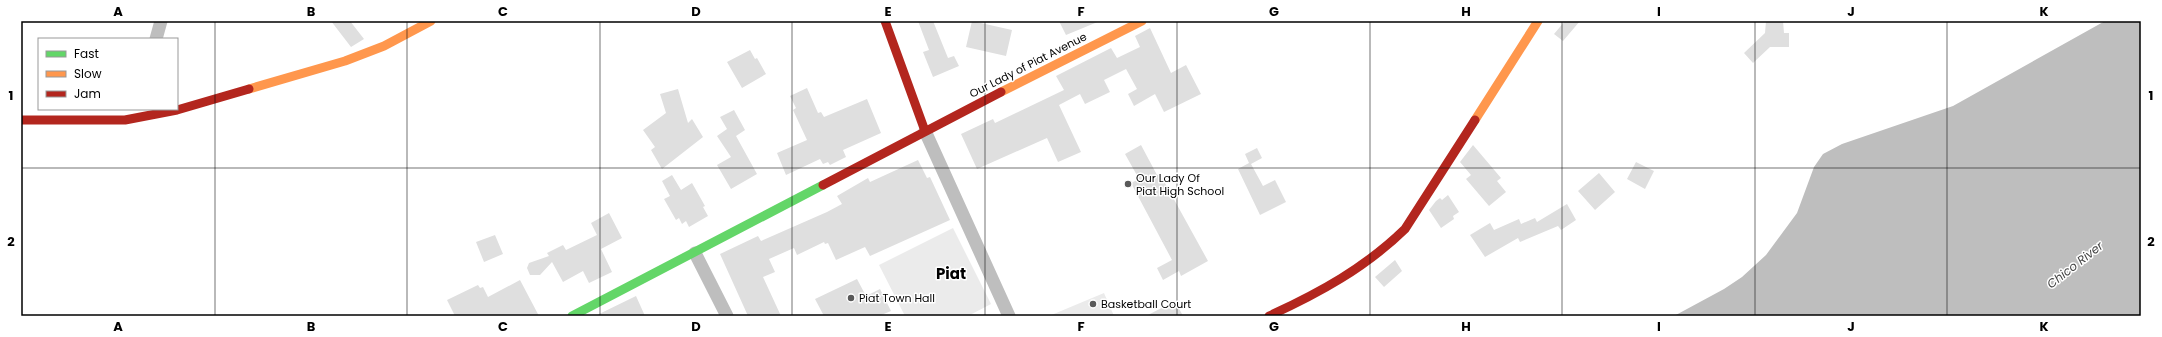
<svg xmlns="http://www.w3.org/2000/svg" width="2162" height="337" viewBox="0 0 2162 337" font-family="Poppins,sans-serif">
<style>
.green{fill:#ebebeb}
.water{fill:#bebebe}
.building{fill:#dfdfdf}
.lines{fill:none;stroke-linecap:round;stroke-linejoin:round}
.street{stroke:#bebebe;stroke-width:13}
.fast{stroke:#63d668;stroke-width:9}
.slow{stroke:#ff974d;stroke-width:9}
.jam{stroke:#b3261e;stroke-width:9}
.grid{fill:none;stroke:#000;stroke-width:1;stroke-opacity:0.55}
.poi-dot{fill:#595959;stroke:#fff;stroke-width:1.5}
.labels{text-anchor:middle;stroke-width:3;stroke-linejoin:round;paint-order:stroke}
.street-label{font-size:11px;fill:#000;stroke:#fff}
.poi-label{font-size:11px;fill:#000;stroke:#fff;text-anchor:start}
.water-label{font-size:12px;font-style:italic;fill:#434343;stroke:#fff}
.district-label{font-size:15px;font-weight:bold;fill:#000;stroke:#fff}
.neatline{fill:none;stroke:#000;stroke-width:1.5}
.grid-label{font-size:13px;text-anchor:middle;font-weight:bold;fill:#000}
</style>
<rect width="100%" height="100%" fill="#fff"/>
<path class="green" d="M 953,228 L 991,304 L 968,316 L 905,316 L 879,265 Z
M 1104,293 L 1114,316 L 1049,316 Z"/>
<path class="water" d="M 2105,21 L 2141,21 L 2141,316 L 1674,316 L 1724,289 L 1742,277 L 1766,255 L 1797,213 L 1814,167 L 1823,154 L 1842,144 L 1953,106 Z"/>
<path class="building" d="M 331,21 L 350,21 L 364,39 L 351,47 Z
M 918,21 L 933,21 L 948,58 L 954,56 L 959,66 L 933,77 L 923,52 L 929,50 Z
M 972,21 L 1012,30 L 1006,56 L 966,47 Z
M 1059,21 L 1100,21 L 1066,35 Z
M 1565,21 L 1580,21 L 1563,41 L 1554,34 Z
M 1766,21 L 1783,21 L 1784,33 L 1789,33 L 1789,47 L 1770,47 L 1753,63 L 1744,53 L 1765,33 Z
M 1150,28 L 1171,73 L 1186,65 L 1201,94 L 1164,112 L 1155,94 L 1134,106 L 1128,94 L 1137,89 L 1126,69 L 1104,80 L 1110,92 L 1085,104 L 1080,94 L 1059,105 L 1081,152 L 1058,162 L 1047,138 L 977,169 L 961,134 L 993,119 L 995,123 L 1064,90 L 1056,76 L 1111,48 L 1117,58 L 1140,47 L 1135,36 Z
M 750,50 L 755,59 L 757,58 L 766,74 L 742,88 L 727,62 Z
M 807,88 L 818,113 L 821,112 L 824,117 L 867,99 L 881,133 L 843,150 L 846,157 L 830,165 L 828,162 L 823,164 L 820,159 L 786,175 L 777,153 L 807,140 L 793,110 L 796,108 L 790,96 Z
M 678,89 L 688,123 L 692,119 L 703,137 L 662,169 L 651,150 L 655,147 L 643,130 L 666,113 L 660,94 Z
M 734,110 L 745,130 L 736,136 L 757,174 L 731,189 L 717,165 L 731,157 L 717,136 L 727,129 L 720,117 Z
M 1141,145 L 1157,175 L 1160,174 L 1208,261 L 1181,276 L 1179,271 L 1163,280 L 1157,268 L 1172,260 L 1131,183 L 1139,179 L 1125,154 Z
M 1473,145 L 1501,178 L 1497,181 L 1506,192 L 1489,206 L 1466,179 L 1471,175 L 1460,162 Z
M 1257,148 L 1262,158 L 1251,164 L 1263,186 L 1275,180 L 1286,202 L 1260,215 L 1238,169 L 1249,163 L 1245,154 Z
M 918,160 L 927,178 L 930,177 L 950,220 L 870,256 L 865,247 L 836,260 L 828,243 L 825,244 L 824,242 L 797,255 L 794,248 L 769,259 L 775,272 L 763,277 L 781,316 L 748,316 L 720,254 L 758,236 L 761,241 L 827,212 L 842,204 L 837,196 L 868,178 L 870,182 Z
M 1636,162 L 1654,171 L 1645,189 L 1627,179 Z
M 1599,173 L 1615,192 L 1595,210 L 1578,191 Z
M 672,175 L 681,190 L 692,183 L 705,206 L 703,207 L 708,216 L 689,227 L 686,221 L 682,224 L 679,218 L 676,220 L 664,199 L 670,196 L 662,181 Z
M 1448,195 L 1459,212 L 1453,216 L 1454,219 L 1441,228 L 1429,210 L 1436,201 L 1440,198 L 1442,200 Z
M 1567,204 L 1576,220 L 1561,230 L 1558,226 L 1520,242 L 1518,238 L 1485,257 L 1470,235 L 1490,223 L 1494,230 L 1519,219 L 1521,224 L 1535,218 L 1537,222 Z
M 609,213 L 622,238 L 601,249 L 612,272 L 589,283 L 583,271 L 563,282 L 552,262 L 540,275 L 530,275 L 527,268 L 529,263 L 549,256 L 547,253 L 563,245 L 566,250 L 597,235 L 591,223 Z
M 495,235 L 503,254 L 484,262 L 476,242 Z
M 1395,260 L 1402,271 L 1384,287 L 1375,277 Z
M 857,279 L 866,296 L 880,289 L 891,311 L 879,316 L 824,316 L 815,299 Z
M 520,280 L 539,316 L 455,316 L 447,300 L 478,285 L 480,288 L 483,287 L 488,297 Z
M 636,296 L 645,316 L 595,316 Z
M 1175,301 L 1183,316 L 1146,316 Z"/>
<g class="lines">
<path class="street" d="M 156,39 L 161,21
M 925,131 L 1009,316
M 695,253 L 727,316"/>
<path class="fast" d="M 572,316 L 823,185"/>
<path class="slow" d="M 249,89 L 345,61 L 384,46 L 431,21
M 1001,92 L 1142,21
M 1475,120 L 1538,21"/>
<path class="jam" d="M 885,21 L 925,131
M 21,120 L 125,120 L 177,110 L 249,89
M 823,185 L 1001,92
M 1269,316 C 1319,293 1365,268 1405,229 L 1475,120"/>
</g>
<path class="grid" d="M 215,21 L 215,316M 407,21 L 407,316M 600,21 L 600,316M 792,21 L 792,316M 985,21 L 985,316M 1177,21 L 1177,316M 1370,21 L 1370,316M 1562,21 L 1562,316M 1755,21 L 1755,316M 1947,21 L 1947,316M 21,168 L 2141,168"/>
<g class="poi-dot">
<circle cx="1128" cy="184" r="4"/>
<circle cx="851" cy="298" r="4"/>
<circle cx="1093" cy="304" r="4"/>
</g>
<g class="labels">
<g class="street-label">
<text transform="translate(1028 65) rotate(-27)" y="4">Our Lady of Piat Avenue</text>
</g>
<g class="poi-label">
<text x="1136" y="182">Our Lady Of<tspan x="1136" dy="13">Piat High School</tspan></text>
<text x="859" y="302">Piat Town Hall</text>
<text x="1101" y="308">Basketball Court</text>
</g>
<g class="water-label">
<text transform="translate(2075 265) rotate(-38)" y="4">Chico River</text>
</g>
<g class="district-label">
<text x="951" y="279">Piat</text>
</g>
</g>
<rect width="2162" height="337" fill="none" stroke="#ffffff" stroke-width="44"/>
<rect x="38" y="38" width="140" height="72" fill="#ffffff" stroke="#999999"/>
<rect x="46" y="51" width="20" height="6" fill="#63d668" stroke="#999999"/>
<text x="74" y="58" font-size="12" fill="#000000">Fast</text>
<rect x="46" y="71" width="20" height="6" fill="#ff974d" stroke="#999999"/>
<text x="74" y="78" font-size="12" fill="#000000">Slow</text>
<rect x="46" y="91" width="20" height="6" fill="#b3261e" stroke="#999999"/>
<text x="74" y="98" font-size="12" fill="#000000">Jam</text>
<rect x="22" y="22" width="2118" height="293" class="neatline"/>
<g class="grid-label">
<text x="118" y="16">A</text>
<text x="311" y="16">B</text>
<text x="503" y="16">C</text>
<text x="696" y="16">D</text>
<text x="888" y="16">E</text>
<text x="1081" y="16">F</text>
<text x="1274" y="16">G</text>
<text x="1466" y="16">H</text>
<text x="1659" y="16">I</text>
<text x="1851" y="16">J</text>
<text x="2044" y="16">K</text>
<text x="11" y="100">1</text>
<text x="2151" y="100">1</text>
<text x="11" y="246">2</text>
<text x="2151" y="246">2</text>
<text x="118" y="331">A</text>
<text x="311" y="331">B</text>
<text x="503" y="331">C</text>
<text x="696" y="331">D</text>
<text x="888" y="331">E</text>
<text x="1081" y="331">F</text>
<text x="1274" y="331">G</text>
<text x="1466" y="331">H</text>
<text x="1659" y="331">I</text>
<text x="1851" y="331">J</text>
<text x="2044" y="331">K</text>
</g>
</svg>
